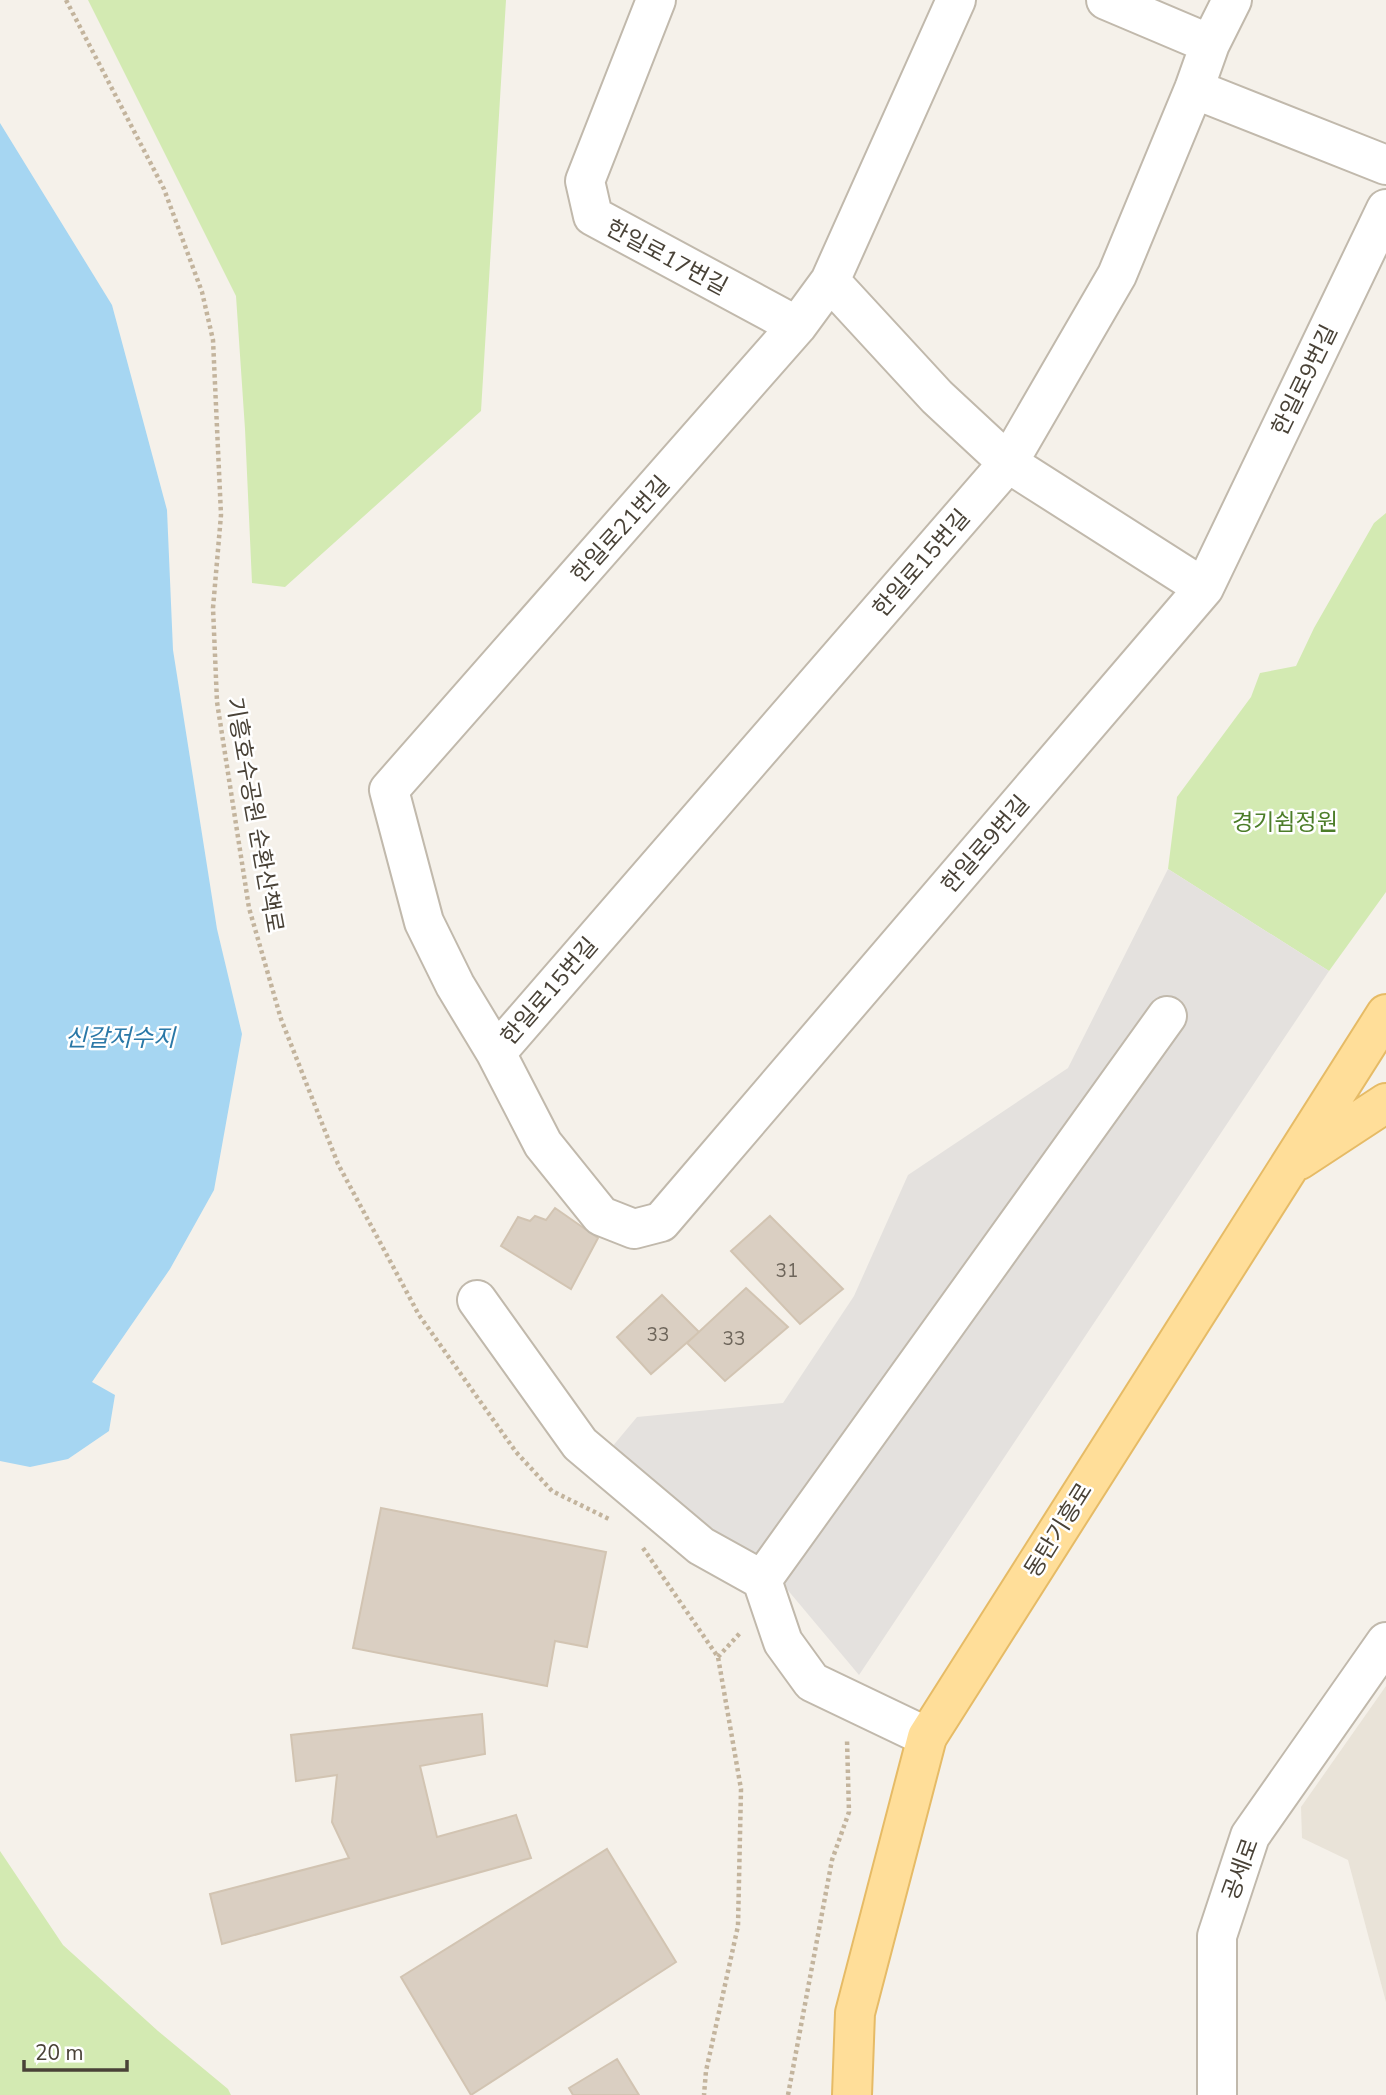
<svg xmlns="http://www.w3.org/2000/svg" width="1386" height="2095" viewBox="0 0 1386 2095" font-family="'Nunito Sans','Noto Sans KR',sans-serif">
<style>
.residential{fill:#e9e3d8}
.green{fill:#d3eab2}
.parking{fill:#e4e1de}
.water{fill:#a6d6f2}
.building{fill:#dacfc2;stroke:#d2c4b2;stroke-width:2}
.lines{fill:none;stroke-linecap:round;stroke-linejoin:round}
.minor-casing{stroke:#c1b9ac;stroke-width:42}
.major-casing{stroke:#e6bb66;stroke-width:42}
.path{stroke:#c3b49d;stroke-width:4.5;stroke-dasharray:3.5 3.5;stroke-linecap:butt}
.minor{stroke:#fff;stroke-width:38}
.major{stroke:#ffde99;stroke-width:38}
.labels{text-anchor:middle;stroke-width:5;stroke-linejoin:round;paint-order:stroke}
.number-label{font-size:19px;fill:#6d655a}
.street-label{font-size:23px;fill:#494237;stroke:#fff}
.park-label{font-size:23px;fill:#4c7d29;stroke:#fff}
.water-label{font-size:24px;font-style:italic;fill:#2a78a7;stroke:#fff}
</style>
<rect width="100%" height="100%" fill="#f5f1ea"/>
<path class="residential" d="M 1386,1686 L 1386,2002 L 1348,1860 L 1302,1838 L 1301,1807 Z"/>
<path class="green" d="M 88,0 L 506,0 L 481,411 L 285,587 L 252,583 L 245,429 L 236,296 Z
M 1386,513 L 1386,892 L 1329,971 L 1168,869 L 1177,797 L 1251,697 L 1260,673 L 1296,666 L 1314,628 L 1374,523 Z
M 0,1851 L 63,1945 L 158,2031 L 228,2089 L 231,2095 L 0,2095 Z"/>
<path class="parking" d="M 1168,869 L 1329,971 L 859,1675 L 786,1588 L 612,1447 L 637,1417 L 783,1403 L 854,1296 L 908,1175 L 1068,1068 Z"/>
<path class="water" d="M 0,123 L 112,305 L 167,510 L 173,650 L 217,929 L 242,1034 L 214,1190 L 170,1269 L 92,1382 L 115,1395 L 109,1431 L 68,1459 L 30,1467 L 0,1461 Z"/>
<path class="building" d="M 555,1208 L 598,1238 L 571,1289 L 501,1246 L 518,1217 L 530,1221 L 535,1216 L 546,1220 Z
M 770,1216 L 843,1289 L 800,1324 L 731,1251 Z
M 746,1288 L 788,1327 L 725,1381 L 687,1343 Z
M 662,1295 L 699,1332 L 651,1374 L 617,1337 Z
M 381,1508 L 606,1552 L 587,1647 L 555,1641 L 547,1686 L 353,1648 Z
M 482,1714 L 485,1754 L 420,1766 L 437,1837 L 516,1815 L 531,1858 L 222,1944 L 210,1894 L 349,1858 L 332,1822 L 337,1775 L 296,1781 L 291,1735 Z
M 607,1849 L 676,1962 L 471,2095 L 401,1977 Z
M 617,2059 L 639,2095 L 573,2095 L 569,2088 Z"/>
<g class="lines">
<g class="minor-casing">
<path id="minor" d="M 656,0 L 585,181 L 593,216 L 797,326
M 956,0 L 830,281 L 797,326 L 389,790 L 424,922 L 455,985 L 496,1053 L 543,1144 L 601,1216 L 634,1229 L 661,1222 L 1204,588 L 1386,209
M 1106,0 L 1210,44
M 1194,89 L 1386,165
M 830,281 L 937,397 L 1008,463 L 1204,588
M 496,1053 L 1008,463 L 1117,275 L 1194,89 L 1210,44 L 1232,0
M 477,1300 L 580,1444 L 701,1546 L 762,1580 L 783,1642 L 812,1682 L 927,1737
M 762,1580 L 1167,1016
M 1217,2095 L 1217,1936 L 1250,1836 L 1386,1642"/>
</g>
<g class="major-casing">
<path id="major" d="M 1299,1160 L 1386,1103
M 852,2095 L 855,2013 L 927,1737 L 1386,1014"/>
</g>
<path class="path" d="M 66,0 L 164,189 L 202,292 L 213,340 L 221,515 L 213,608 L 217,702 L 249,908 L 281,1019 L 338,1164 L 419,1315 L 516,1452 L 552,1491 L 611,1520
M 643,1548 L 718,1657 L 741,1789 L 738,1926 L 706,2071 L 704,2095
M 718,1657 L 741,1632
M 788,2095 L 832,1860 L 849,1812 L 847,1740"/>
<use href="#minor" class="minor"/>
<use href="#major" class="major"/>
</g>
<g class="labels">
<g class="number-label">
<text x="787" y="1277">31</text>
<text x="658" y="1341">33</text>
<text x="734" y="1345">33</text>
</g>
<g class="street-label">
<text transform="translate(667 257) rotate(28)" y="8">한일로17번길</text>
<text transform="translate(1304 380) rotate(-64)" y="8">한일로9번길</text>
<text transform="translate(620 529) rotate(-48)" y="8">한일로21번길</text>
<text transform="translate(921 563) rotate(-49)" y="8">한일로15번길</text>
<text transform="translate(255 815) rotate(80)" y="8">기흥호수공원 순환산책로</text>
<text transform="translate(985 844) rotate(-49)" y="8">한일로9번길</text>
<text transform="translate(549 991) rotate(-49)" y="8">한일로15번길</text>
<text transform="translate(1058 1530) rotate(-58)" y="8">동탄기흥로</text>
<text transform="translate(1240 1869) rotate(-70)" y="8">공세로</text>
</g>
<g class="park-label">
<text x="1285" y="830">경기쉼정원</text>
</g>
<g class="water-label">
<text x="120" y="1046">신갈저수지</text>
</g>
</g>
<path d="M24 2060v10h103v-10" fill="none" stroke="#494237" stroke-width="3.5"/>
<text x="35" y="2060" font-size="21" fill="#494237" stroke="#ffffff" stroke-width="5" paint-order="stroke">20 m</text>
</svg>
